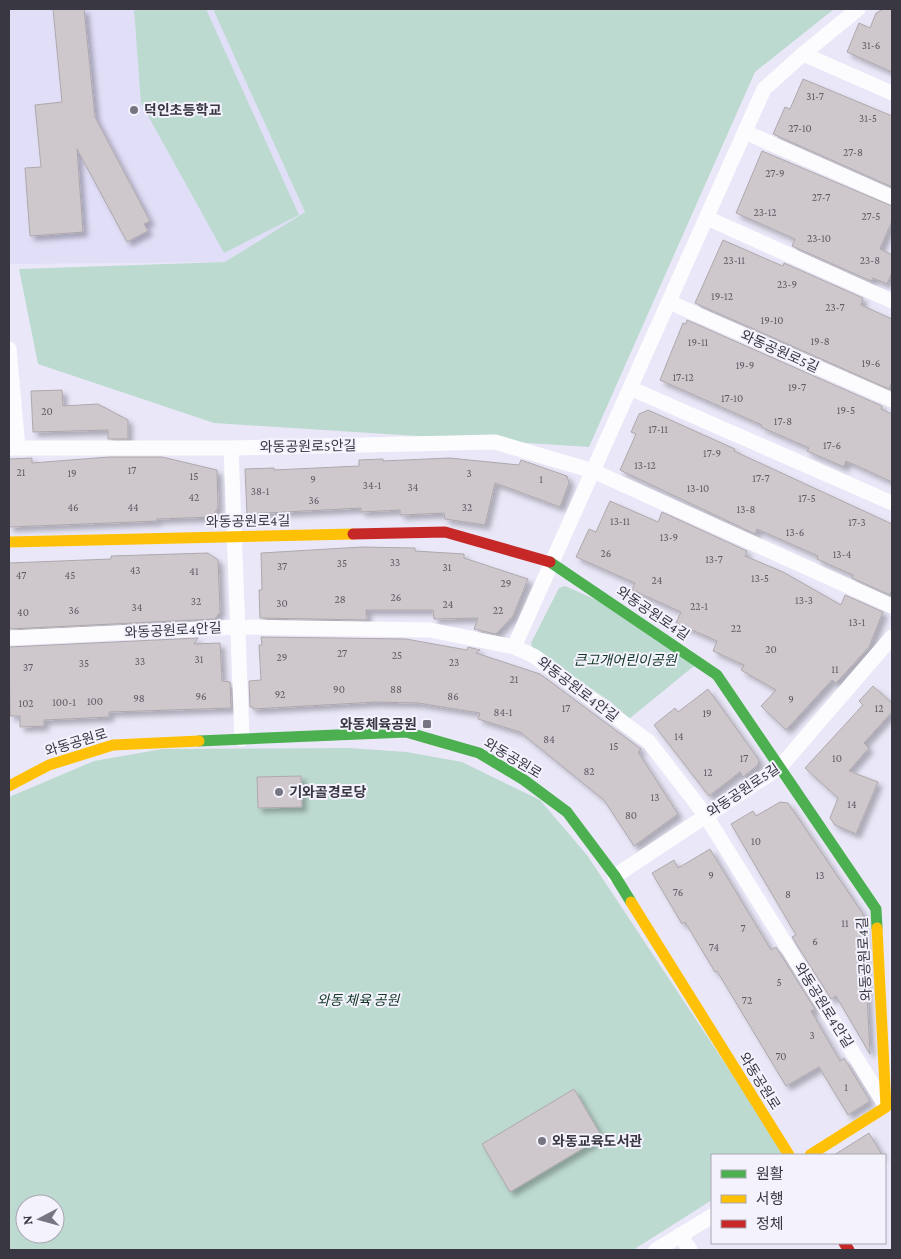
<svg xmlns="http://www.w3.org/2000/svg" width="901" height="1259" viewBox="0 0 901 1259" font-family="'Crimson Pro','Noto Sans KR',serif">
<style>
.built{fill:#e1def8}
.green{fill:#bddad0;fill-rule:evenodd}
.building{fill:#cec8cd;stroke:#aea8ad;filter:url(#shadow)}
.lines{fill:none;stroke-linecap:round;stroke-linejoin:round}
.street{stroke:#fcfcfe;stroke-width:15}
.fast{stroke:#4caf50;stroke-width:11}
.slow{stroke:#ffc107;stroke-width:11}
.jam{stroke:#c62828;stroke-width:11}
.poi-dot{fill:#777582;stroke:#f3f2fd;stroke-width:2}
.labels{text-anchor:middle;stroke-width:4;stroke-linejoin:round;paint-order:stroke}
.number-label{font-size:11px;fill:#5e5b65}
.poi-label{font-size:14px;font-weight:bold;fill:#393742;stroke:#f3f2fd;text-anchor:start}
.street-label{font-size:14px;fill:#393742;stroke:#f3f2fd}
.park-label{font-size:14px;font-style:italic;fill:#103623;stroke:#f3f2fd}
</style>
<defs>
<filter id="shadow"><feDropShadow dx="4.5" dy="4.5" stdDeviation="2.5" flood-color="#0004"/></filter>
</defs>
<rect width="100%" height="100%" fill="#eae8f8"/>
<path class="built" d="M 9,9 L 213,9 L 305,212 L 225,262 L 9,264 Z"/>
<path class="green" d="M 134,9 L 206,9 L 299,215 L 224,253 L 141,103 Z
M 213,9 L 834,9 L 755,72 L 589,447 L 214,423 L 38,364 L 19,269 L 225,262 L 305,212 Z
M 565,586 L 648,623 L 694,666 L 629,719 L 611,702 L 533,650 L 531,643 L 559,588 Z
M 348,748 L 407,752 L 462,762 L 540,800 L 587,855 L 785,1154 L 712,1155 L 712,1200 L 633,1250 L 9,1250 L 9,797 L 94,761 L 162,749 ZM 25,1204 L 55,1204 L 55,1234 L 25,1234 Z"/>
<path class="building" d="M 53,9 L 84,9 L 95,117 L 150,221 L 144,224 L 148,231 L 127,242 L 77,149 L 83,232 L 30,236 L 25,168 L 41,167 L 35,105 L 62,102 Z
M 883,9 L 892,9 L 892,72 L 847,52 L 859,23 L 870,28 L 876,13 Z
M 803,79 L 892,116 L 892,187 L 773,134 L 785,107 L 790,109 Z
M 762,151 L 892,206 L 892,221 L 880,249 L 892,255 L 892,272 L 887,284 L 873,278 L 871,281 L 792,246 L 795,239 L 736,213 Z
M 723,240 L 773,262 L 783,266 L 784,263 L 863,298 L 861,305 L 892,319 L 892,382 L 889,389 L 695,303 Z
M 687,320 L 882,406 L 881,409 L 892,414 L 892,482 L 846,461 L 844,467 L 807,451 L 809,448 L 761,427 L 762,425 L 660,380 L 683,323 L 686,324 Z
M 62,390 L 63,406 L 98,404 L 128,420 L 128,439 L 108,439 L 108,430 L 33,432 L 31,391 Z
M 648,410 L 735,449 L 734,451 L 892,524 L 892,589 L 890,595 L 852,578 L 853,575 L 817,559 L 818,556 L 757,529 L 755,534 L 620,470 L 636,434 L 631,432 L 639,414 Z
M 109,457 L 162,457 L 217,470 L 218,508 L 212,517 L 157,519 L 157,521 L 9,527 L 9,459 L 32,458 L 32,463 Z
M 449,458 L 519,465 L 521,460 L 567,476 L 569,483 L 560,507 L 495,483 L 485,525 L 445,519 L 444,513 L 400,515 L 400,510 L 361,512 L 361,508 L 247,514 L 245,469 L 274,468 L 274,470 L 359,466 L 359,460 L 383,459 L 383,461 Z
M 610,501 L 658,522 L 662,512 L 747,551 L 745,556 L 783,572 L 841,605 L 845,595 L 883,612 L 869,647 L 836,683 L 832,680 L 786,730 L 761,706 L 776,690 L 741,670 L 744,665 L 713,651 L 717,641 L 676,623 L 681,612 L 632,590 L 635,583 L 576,557 L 589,529 L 596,532 Z
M 362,547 L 415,548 L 415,551 L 464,554 L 464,558 L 528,579 L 513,616 L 496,634 L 474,629 L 478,618 L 434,619 L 433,610 L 366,610 L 367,620 L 260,618 L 259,590 L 262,590 L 261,553 Z
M 208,553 L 218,560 L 220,612 L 215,619 L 9,629 L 9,563 L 111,559 L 111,556 Z
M 261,637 L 406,639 L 467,650 L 468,647 L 480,650 L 476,653 L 540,674 L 641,749 L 638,752 L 678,814 L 634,846 L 604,800 L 520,732 L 478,719 L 480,713 L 418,703 L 376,702 L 253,709 L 253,707 L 250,707 L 249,681 L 261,680 L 259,645 L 262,645 Z
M 198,638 L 194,644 L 220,643 L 222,681 L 230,682 L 231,708 L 109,712 L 109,717 L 44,720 L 44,726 L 20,727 L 20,716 L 10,716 L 9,647 Z
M 873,686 L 892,703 L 892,712 L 864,743 L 869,748 L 849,771 L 878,782 L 856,834 L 835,825 L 830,818 L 838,798 L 805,768 L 863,705 L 859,701 Z
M 708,689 L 759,760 L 758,765 L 743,777 L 740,772 L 709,796 L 654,725 L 675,708 L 678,712 Z
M 301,776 L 302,807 L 258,808 L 257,777 Z
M 780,802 L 788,803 L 863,914 L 870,1054 L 836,996 L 831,999 L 792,937 L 796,935 L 731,824 L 753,811 L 756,816 Z
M 710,849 L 771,950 L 776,947 L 815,1009 L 811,1011 L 840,1061 L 844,1058 L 870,1101 L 848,1115 L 819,1067 L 786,1086 L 717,971 L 715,972 L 685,922 L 682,924 L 652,873 L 674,860 L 678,868 Z
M 574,1089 L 602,1137 L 510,1192 L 482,1144 Z
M 869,1133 L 882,1155 L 834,1155 Z"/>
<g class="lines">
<path class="street" d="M 803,54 L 858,9
M 745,132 L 892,197
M 707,218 L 892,301
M 669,302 L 892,400
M 9,349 L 18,448
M 630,388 L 892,503
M 9,448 L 231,448 L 495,442 L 593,471 L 892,606
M 231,448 L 242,739
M 9,638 L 238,627 L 430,630 L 514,647 L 534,656 L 649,742 L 706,816 L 884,1103
M 514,647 L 764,89 L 803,54 L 892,93
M 615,876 L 780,767 L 892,637
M 680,1235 L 690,1250
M 656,1250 L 712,1216"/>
<path class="fast" d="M 550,562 L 717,675 L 876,909 L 877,928
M 199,741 L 406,732 L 479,753 L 524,780 L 567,812 L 615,876 L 631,902"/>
<path class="slow" d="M 9,542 L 353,534
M 9,786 L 49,765 L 113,745 L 199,741
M 631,902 L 789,1155
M 810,1155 L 886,1107 L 877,928"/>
<path class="jam" d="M 353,534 L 445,532 L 550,562
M 844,1243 L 849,1250"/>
</g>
<g class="poi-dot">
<circle cx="134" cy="110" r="5"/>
<rect x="422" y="719" width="10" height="10" rx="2.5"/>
<circle cx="279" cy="792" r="5"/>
<circle cx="542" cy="1141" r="5"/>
</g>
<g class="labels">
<g class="number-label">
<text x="871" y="49">31-6</text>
<text x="815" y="100">31-7</text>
<text x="868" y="122">31-5</text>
<text x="800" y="132">27-10</text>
<text x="853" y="156">27-8</text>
<text x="775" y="177">27-9</text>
<text x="821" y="201">27-7</text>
<text x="765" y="216">23-12</text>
<text x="871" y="220">27-5</text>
<text x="819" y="242">23-10</text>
<text x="734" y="264">23-11</text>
<text x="870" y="264">23-8</text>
<text x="787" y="288">23-9</text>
<text x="722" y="300">19-12</text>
<text x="835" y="311">23-7</text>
<text x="772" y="324">19-10</text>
<text x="820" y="345">19-8</text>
<text x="698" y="346">19-11</text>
<text x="871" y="367">19-6</text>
<text x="745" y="369">19-9</text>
<text x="683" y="381">17-12</text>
<text x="797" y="391">19-7</text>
<text x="732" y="402">17-10</text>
<text x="846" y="414">19-5</text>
<text x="47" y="415">20</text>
<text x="783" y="425">17-8</text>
<text x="658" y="433">17-11</text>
<text x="832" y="449">17-6</text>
<text x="712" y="457">17-9</text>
<text x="645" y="469">13-12</text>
<text x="132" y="474">17</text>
<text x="21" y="476">21</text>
<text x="72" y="477">19</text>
<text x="469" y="477">3</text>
<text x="194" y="480">15</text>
<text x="761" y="482">17-7</text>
<text x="313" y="483">9</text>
<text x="541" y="483">1</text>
<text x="372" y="489">34-1</text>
<text x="413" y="491">34</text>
<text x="698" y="492">13-10</text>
<text x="260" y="495">38-1</text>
<text x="194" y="501">42</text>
<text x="807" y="502">17-5</text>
<text x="314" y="504">36</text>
<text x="73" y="511">46</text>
<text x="133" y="511">44</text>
<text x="467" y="511">32</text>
<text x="746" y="513">13-8</text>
<text x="620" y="525">13-11</text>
<text x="857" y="526">17-3</text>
<text x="795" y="536">13-6</text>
<text x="669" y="541">13-9</text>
<text x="606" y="557">26</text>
<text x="842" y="558">13-4</text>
<text x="714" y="563">13-7</text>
<text x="395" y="566">33</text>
<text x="342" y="567">35</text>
<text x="282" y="570">37</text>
<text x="447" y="571">31</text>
<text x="135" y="574">43</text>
<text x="194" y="575">41</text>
<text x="21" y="579">47</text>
<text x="70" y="579">45</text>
<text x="760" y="582">13-5</text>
<text x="657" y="584">24</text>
<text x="506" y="587">29</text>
<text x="396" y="601">26</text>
<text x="340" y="603">28</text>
<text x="804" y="604">13-3</text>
<text x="196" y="605">32</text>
<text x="282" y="607">30</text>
<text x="448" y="608">24</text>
<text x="699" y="610">22-1</text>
<text x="137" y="611">34</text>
<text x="74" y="614">36</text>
<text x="498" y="614">22</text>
<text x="23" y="616">40</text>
<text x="857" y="626">13-1</text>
<text x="736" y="632">22</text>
<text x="771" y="653">20</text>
<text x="342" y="657">27</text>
<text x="397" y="659">25</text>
<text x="282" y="661">29</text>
<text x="199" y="663">31</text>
<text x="140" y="665">33</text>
<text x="454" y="666">23</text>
<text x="84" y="667">35</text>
<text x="28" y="671">37</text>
<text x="835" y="673">11</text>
<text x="514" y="683">21</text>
<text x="339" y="693">90</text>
<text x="396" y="693">88</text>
<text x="280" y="698">92</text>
<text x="201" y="700">96</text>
<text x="453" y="700">86</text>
<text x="139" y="702">98</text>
<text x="791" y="703">9</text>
<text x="95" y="705">100</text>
<text x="64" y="706">100-1</text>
<text x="26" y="707">102</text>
<text x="566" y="712">17</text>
<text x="879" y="712">12</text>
<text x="503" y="716">84-1</text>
<text x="707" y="717">19</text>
<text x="679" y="740">14</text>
<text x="549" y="743">84</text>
<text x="614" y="750">15</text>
<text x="744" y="762">17</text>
<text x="837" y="762">10</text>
<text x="589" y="775">82</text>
<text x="708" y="776">12</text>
<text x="655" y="801">13</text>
<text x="852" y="808">14</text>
<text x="631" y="819">80</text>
<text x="756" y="845">10</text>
<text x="711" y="879">9</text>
<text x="820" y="879">13</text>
<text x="678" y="896">76</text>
<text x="788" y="898">8</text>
<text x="845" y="927">11</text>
<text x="743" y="932">7</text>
<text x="815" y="945">6</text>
<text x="714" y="951">74</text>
<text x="779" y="986">5</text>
<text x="747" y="1004">72</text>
<text x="812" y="1039">3</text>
<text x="781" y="1060">70</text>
<text x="846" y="1091">1</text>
</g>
<g class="poi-label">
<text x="144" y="115">덕인초등학교</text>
<text x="417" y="729" text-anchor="end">와동체육공원</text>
<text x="289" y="797">기와골경로당</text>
<text x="552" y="1146">와동교육도서관</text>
</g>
<g class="street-label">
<text transform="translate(780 351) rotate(24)" y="5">와동공원로5길</text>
<text transform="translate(308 446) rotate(-1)" y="5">와동공원로5안길</text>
<text transform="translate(248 521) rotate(-1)" y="5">와동공원로4길</text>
<text transform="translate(653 613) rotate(34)" y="5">와동공원로4길</text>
<text transform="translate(173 630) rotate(-3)" y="5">와동공원로4안길</text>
<text transform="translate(578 689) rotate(37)" y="5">와동공원로4안길</text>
<text transform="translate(76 742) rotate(-17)" y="5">와동공원로</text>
<text transform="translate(513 758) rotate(31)" y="5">와동공원로</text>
<text transform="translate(743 790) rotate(-34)" y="5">와동공원로5길</text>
<text transform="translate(864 959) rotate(-93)" y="5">와동공원로4길</text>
<text transform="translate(824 1005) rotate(58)" y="5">와동공원로4안길</text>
<text transform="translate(760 1081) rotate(58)" y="5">와동공원로</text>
</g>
<g class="park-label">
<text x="625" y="665">큰고개어린이공원</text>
<text x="358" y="1005">와동 체육 공원</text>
</g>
</g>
<rect width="901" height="1259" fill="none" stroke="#393742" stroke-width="20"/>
<rect x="711" y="1154" width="175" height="90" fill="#f3f2fd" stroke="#a9a7b2"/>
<rect x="721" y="1170" width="25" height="8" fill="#4caf50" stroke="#a9a7b2"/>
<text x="756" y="1179" font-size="15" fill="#393742">원활</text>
<rect x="721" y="1195" width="25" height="8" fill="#ffc107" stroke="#a9a7b2"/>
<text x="756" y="1204" font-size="15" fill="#393742">서행</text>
<rect x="721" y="1220" width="25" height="8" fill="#c62828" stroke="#a9a7b2"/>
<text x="756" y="1229" font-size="15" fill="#393742">정체</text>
<g transform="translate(40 1219) rotate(264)"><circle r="24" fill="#f3f2fd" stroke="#a9a7b2"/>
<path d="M0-4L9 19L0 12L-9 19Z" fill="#777582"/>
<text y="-8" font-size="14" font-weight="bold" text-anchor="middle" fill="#393742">N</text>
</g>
</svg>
